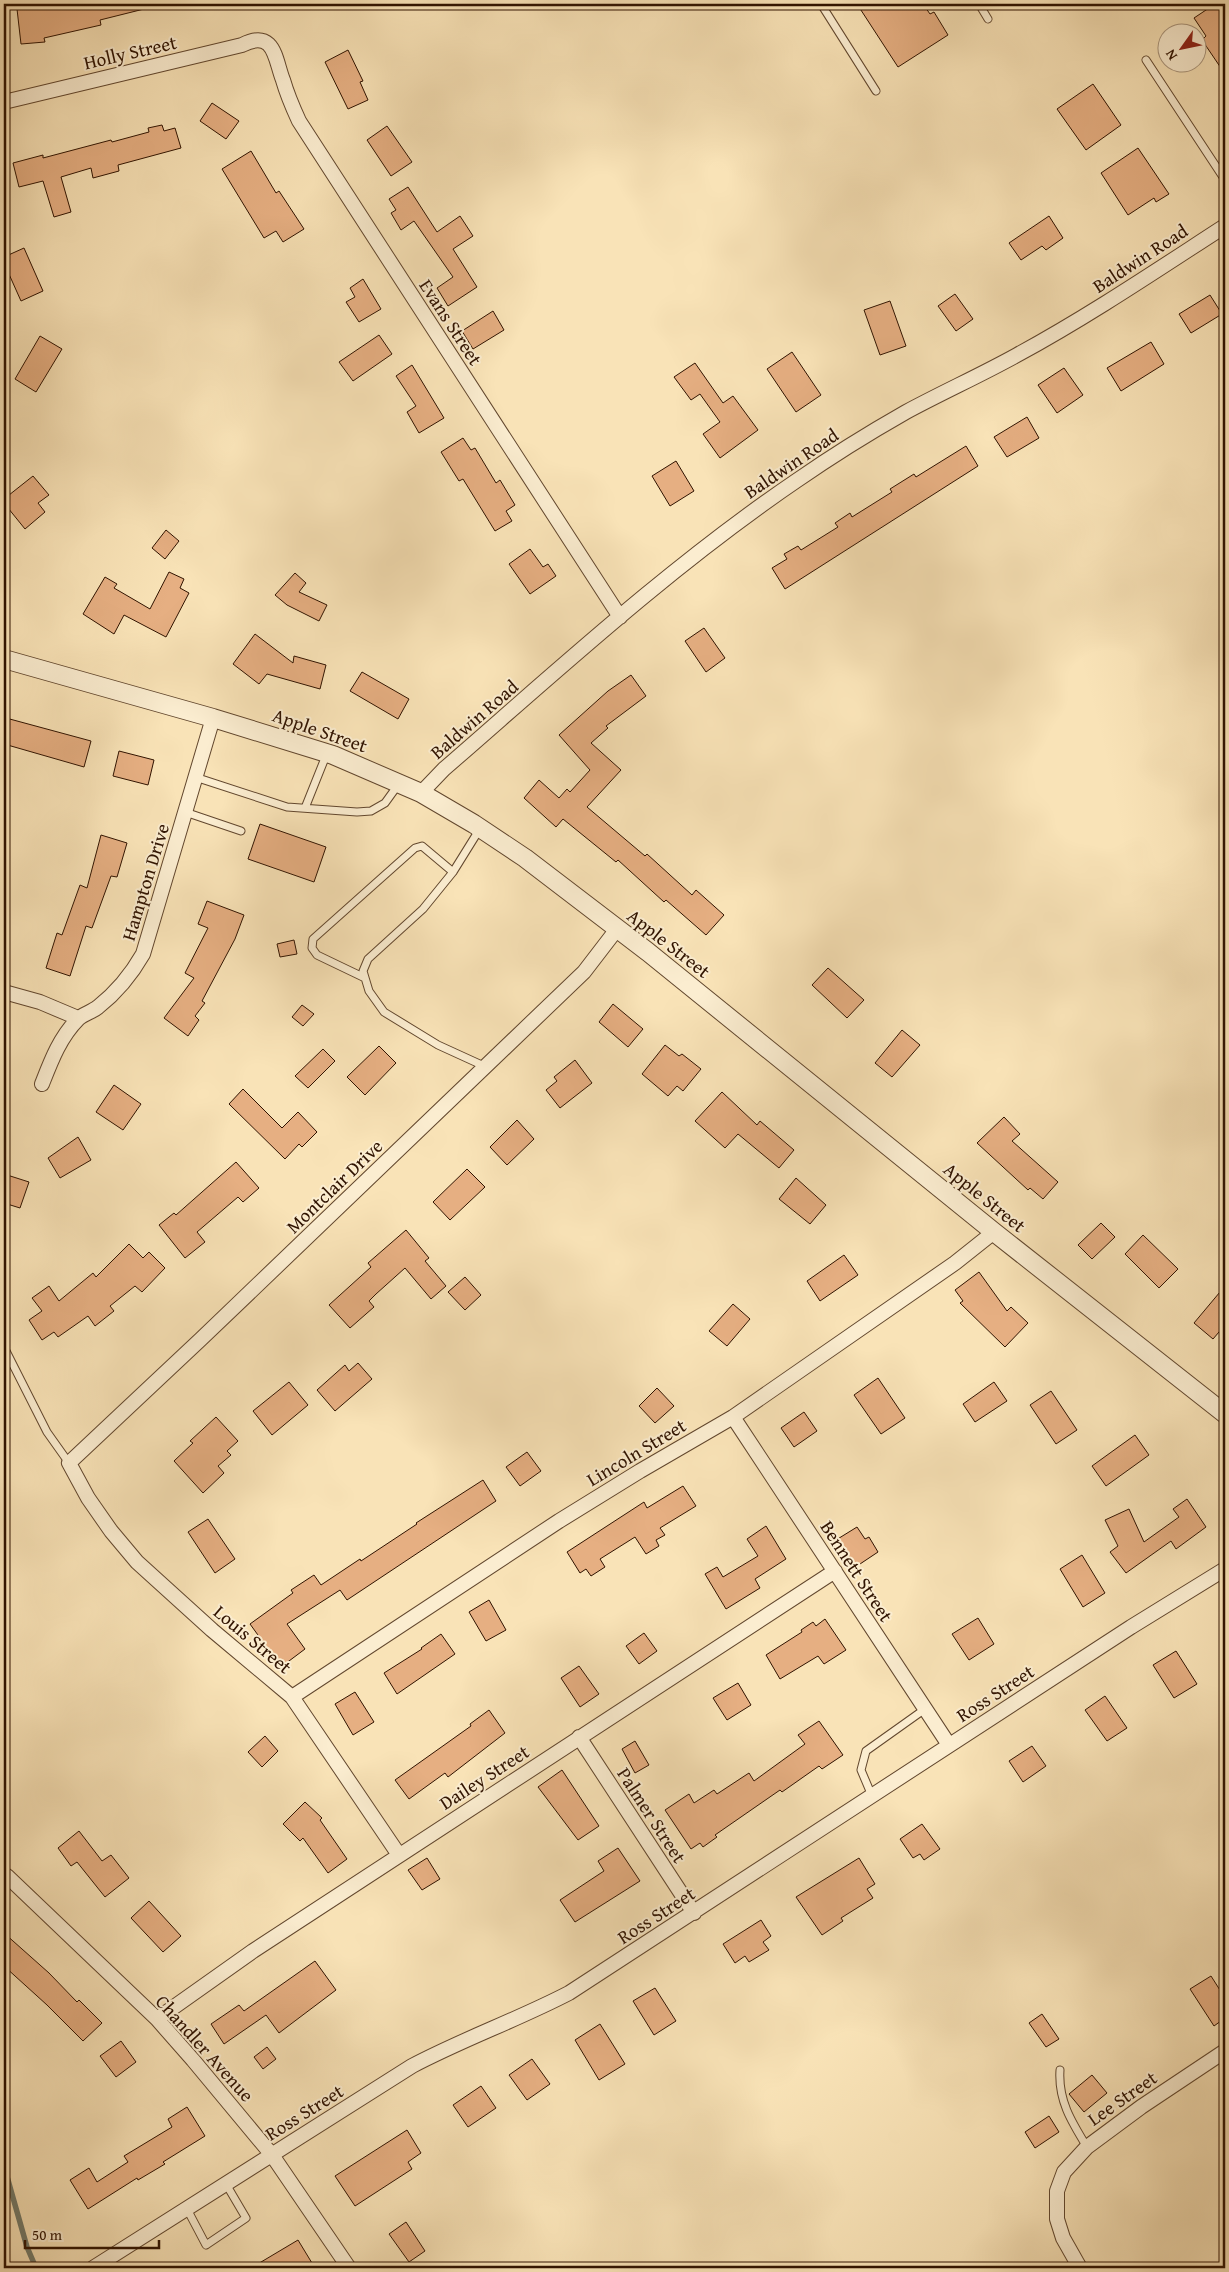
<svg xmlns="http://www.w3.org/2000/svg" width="1229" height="2272" viewBox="0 0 1229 2272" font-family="'Gentium Book Plus',serif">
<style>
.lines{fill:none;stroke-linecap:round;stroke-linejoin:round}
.stream{stroke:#727a6a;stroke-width:5.5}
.building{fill:#e6af82;stroke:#301300}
.service-casing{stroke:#62472e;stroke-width:9}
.minor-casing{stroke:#62472e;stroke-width:16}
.tertiary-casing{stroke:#62472e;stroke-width:20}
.service{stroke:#fbedd0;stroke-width:7}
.minor{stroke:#fbedd0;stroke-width:14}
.tertiary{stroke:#fbedd0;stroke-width:18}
.labels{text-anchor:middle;stroke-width:4;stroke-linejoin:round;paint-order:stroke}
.street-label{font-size:19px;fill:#301300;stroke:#fbedd0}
</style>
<rect width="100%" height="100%" fill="#f9e3b7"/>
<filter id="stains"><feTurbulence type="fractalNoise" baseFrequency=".004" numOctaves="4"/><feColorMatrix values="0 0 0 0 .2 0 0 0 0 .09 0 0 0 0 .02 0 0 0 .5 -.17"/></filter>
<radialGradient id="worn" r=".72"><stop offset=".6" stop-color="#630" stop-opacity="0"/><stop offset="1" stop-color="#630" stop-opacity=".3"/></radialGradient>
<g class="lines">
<path class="stream" d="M 4,2166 L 27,2247 L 36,2268"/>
</g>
<path class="building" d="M 68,4 L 143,4 L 144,9 L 100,20 L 101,25 L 44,38 L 45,42 L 21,44 L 17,9 Z
M 857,4 L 923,4 L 930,14 L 934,12 L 948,35 L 898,67 Z
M 1215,4 L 1225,4 L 1225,74 L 1202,40 L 1206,36 L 1194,18 Z
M 348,50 L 363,81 L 360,82 L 368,100 L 348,109 L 325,62 Z
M 1093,84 L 1121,125 L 1086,150 L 1057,109 Z
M 212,103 L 239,121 L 226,139 L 200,121 Z
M 162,125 L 164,131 L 175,128 L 181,148 L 118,165 L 119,171 L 93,178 L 91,168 L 61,177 L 71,212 L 54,217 L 43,181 L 19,187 L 13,163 L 43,155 L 43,158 L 111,140 L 112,142 L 149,132 L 148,128 Z
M 387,126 L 412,162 L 391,176 L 367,140 Z
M 1138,148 L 1169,194 L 1156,202 L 1154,198 L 1128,215 L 1101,173 Z
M 251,151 L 276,193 L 279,191 L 304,229 L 283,242 L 276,231 L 264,238 L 222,169 Z
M 408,187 L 437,232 L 460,216 L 473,236 L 453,249 L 477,287 L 448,306 L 437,288 L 453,277 L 414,221 L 401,230 L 391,213 L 396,210 L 389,199 Z
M 1049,216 L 1063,238 L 1046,250 L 1042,246 L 1021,260 L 1009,243 Z
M 24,248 L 43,291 L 21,301 L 4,263 L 4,257 Z
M 363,279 L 381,309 L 359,322 L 346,302 L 355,297 L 350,288 Z
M 955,294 L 973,319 L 956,331 L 938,306 Z
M 1210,295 L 1222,314 L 1191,333 L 1179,314 Z
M 890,301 L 906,346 L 880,355 L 864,310 Z
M 493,311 L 504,330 L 473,349 L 462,331 Z
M 379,335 L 392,354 L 353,381 L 339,362 Z
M 40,336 L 62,349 L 36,392 L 15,379 Z
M 1151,342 L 1164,364 L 1121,391 L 1107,368 Z
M 792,352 L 821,395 L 796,412 L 767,369 Z
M 695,363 L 723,403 L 733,396 L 758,430 L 720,458 L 703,434 L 720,422 L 700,394 L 691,400 L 674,377 Z
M 412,365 L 444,418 L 419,433 L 407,412 L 416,406 L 396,376 Z
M 1064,368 L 1083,395 L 1057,413 L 1038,385 Z
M 1027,417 L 1039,438 L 1007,457 L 994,437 Z
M 463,438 L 471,450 L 475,448 L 496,483 L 500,480 L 515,505 L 506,511 L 512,521 L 495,531 L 463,479 L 459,481 L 441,452 Z
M 966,446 L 978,466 L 785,589 L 772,568 L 787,559 L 784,554 L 798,546 L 801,550 L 838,527 L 835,523 L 850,513 L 852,517 L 892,492 L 890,489 L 914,474 L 916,477 Z
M 676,461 L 694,491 L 670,506 L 652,476 Z
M 33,476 L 49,495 L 38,503 L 45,512 L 25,529 L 4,503 L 4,499 Z
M 166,530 L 179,541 L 165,559 L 152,548 Z
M 530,549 L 543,567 L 548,564 L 556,576 L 530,594 L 509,564 Z
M 169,572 L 184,579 L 180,588 L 189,593 L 166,637 L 124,615 L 114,634 L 83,614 L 105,577 L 117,584 L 114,588 L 150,609 Z
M 295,573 L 306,583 L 299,592 L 327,605 L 319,621 L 287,605 L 275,595 Z
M 704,628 L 725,658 L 706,672 L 685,641 Z
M 255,634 L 293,663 L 294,656 L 326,665 L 320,689 L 267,674 L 259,684 L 233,664 Z
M 362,672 L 409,699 L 398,719 L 350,691 Z
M 631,675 L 646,696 L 606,726 L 608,728 L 591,743 L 621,770 L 587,807 L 645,856 L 647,854 L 692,895 L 696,890 L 724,915 L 706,935 L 666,900 L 664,902 L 618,860 L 616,862 L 563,819 L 556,827 L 524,798 L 539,780 L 559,798 L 567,789 L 570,792 L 590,770 L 559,735 L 608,691 Z
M 6,718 L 91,741 L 84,767 L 4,744 Z
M 119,751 L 154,760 L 148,785 L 113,776 Z
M 260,824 L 326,847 L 314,882 L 248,859 Z
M 101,835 L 127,843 L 117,877 L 111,876 L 92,928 L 86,926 L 70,976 L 46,968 L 57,933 L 62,935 L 80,885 L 87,888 Z
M 207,901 L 244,915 L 235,939 L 202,1001 L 205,1003 L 195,1016 L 199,1020 L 188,1036 L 164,1018 L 194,978 L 185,973 L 208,928 L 198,924 Z
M 294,940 L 297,954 L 280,957 L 277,944 Z
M 828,968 L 864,1000 L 847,1018 L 812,985 Z
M 613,1004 L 643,1029 L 628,1047 L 599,1022 Z
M 302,1005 L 314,1014 L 303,1026 L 292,1017 Z
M 902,1030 L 920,1045 L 892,1077 L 875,1063 Z
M 665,1045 L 679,1056 L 682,1054 L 701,1069 L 683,1091 L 677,1086 L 668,1096 L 642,1074 Z
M 379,1046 L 396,1063 L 365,1095 L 347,1077 Z
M 323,1049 L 335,1061 L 308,1088 L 295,1076 Z
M 575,1060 L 592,1083 L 560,1108 L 546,1090 L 557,1081 L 554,1077 Z
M 114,1085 L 141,1104 L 123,1130 L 96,1112 Z
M 243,1089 L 282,1128 L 298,1112 L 317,1132 L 302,1147 L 299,1144 L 285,1159 L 229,1104 Z
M 722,1092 L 757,1125 L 760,1121 L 794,1150 L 779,1168 L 738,1134 L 725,1148 L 695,1121 Z
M 1004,1117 L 1020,1134 L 1012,1141 L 1058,1182 L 1043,1199 L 1030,1188 L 1028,1190 L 977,1143 Z
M 517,1120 L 534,1139 L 507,1165 L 490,1147 Z
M 78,1137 L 91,1160 L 60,1178 L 48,1158 Z
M 236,1162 L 259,1188 L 243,1202 L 238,1197 L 197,1232 L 205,1242 L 185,1258 L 159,1225 L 174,1213 L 176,1215 Z
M 467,1169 L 485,1187 L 450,1220 L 433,1202 Z
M 4,1174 L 29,1182 L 20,1208 L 4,1203 Z
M 796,1178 L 826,1205 L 810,1224 L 779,1199 Z
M 1101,1223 L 1115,1237 L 1092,1259 L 1078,1245 Z
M 406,1230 L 429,1258 L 425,1261 L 446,1286 L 431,1299 L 405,1268 L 376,1294 L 369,1301 L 374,1307 L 350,1328 L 329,1305 L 371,1267 L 368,1263 Z
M 1143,1235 L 1178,1269 L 1159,1288 L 1125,1254 Z
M 129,1244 L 143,1258 L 149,1252 L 165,1268 L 142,1292 L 135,1286 L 110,1306 L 114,1311 L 95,1326 L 88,1316 L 58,1337 L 54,1332 L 42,1340 L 29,1320 L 42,1311 L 32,1298 L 49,1286 L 59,1301 L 93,1273 L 96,1277 Z
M 844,1255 L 858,1275 L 820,1301 L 807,1281 Z
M 979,1272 L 1007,1311 L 1011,1307 L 1028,1323 L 1005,1347 L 960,1303 L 963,1301 L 955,1290 Z
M 465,1277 L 481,1295 L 465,1310 L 448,1292 Z
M 1225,1286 L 1225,1325 L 1213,1339 L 1194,1323 Z
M 733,1304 L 750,1319 L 727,1346 L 709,1331 Z
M 358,1363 L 372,1379 L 335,1411 L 317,1390 L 345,1365 L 349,1371 Z
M 878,1378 L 905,1418 L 881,1434 L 854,1395 Z
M 289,1382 L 308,1405 L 272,1435 L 253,1411 Z
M 994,1382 L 1007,1401 L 975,1422 L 963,1404 Z
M 657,1388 L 674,1406 L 655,1423 L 639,1406 Z
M 1051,1391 L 1077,1430 L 1056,1444 L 1030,1405 Z
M 804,1412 L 817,1431 L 794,1447 L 781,1428 Z
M 216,1417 L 238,1441 L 227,1451 L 231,1455 L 218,1466 L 224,1473 L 203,1493 L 174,1461 L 193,1443 L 190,1441 Z
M 1135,1435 L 1149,1455 L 1106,1486 L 1092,1466 Z
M 527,1452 L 541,1471 L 520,1486 L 506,1467 Z
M 483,1480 L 496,1501 L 347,1600 L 340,1590 L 287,1624 L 305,1649 L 281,1667 L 250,1624 L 293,1593 L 291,1590 L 314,1575 L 321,1585 L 360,1559 L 361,1561 L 417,1524 L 416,1523 Z
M 683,1486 L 696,1506 L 660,1528 L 665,1535 L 656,1540 L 659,1546 L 646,1554 L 635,1537 L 600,1559 L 605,1567 L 591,1576 L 586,1569 L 580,1573 L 567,1552 L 644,1502 L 647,1508 Z
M 1187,1499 L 1206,1527 L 1176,1549 L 1171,1541 L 1126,1573 L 1110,1552 L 1118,1546 L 1105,1520 L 1129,1509 L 1144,1542 L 1179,1517 L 1173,1509 Z
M 208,1519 L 235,1559 L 215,1573 L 188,1532 Z
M 766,1526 L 786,1559 L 755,1579 L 760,1588 L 726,1609 L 705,1574 L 717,1567 L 723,1577 L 758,1556 L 747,1539 Z
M 857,1527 L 865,1539 L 869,1537 L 878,1552 L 854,1568 L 836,1540 Z
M 1082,1555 L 1105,1593 L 1083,1607 L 1060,1569 Z
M 489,1600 L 506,1630 L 486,1641 L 469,1612 Z
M 978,1618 L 994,1644 L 969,1660 L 952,1634 Z
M 825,1619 L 846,1650 L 824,1664 L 818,1656 L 780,1679 L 766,1655 L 802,1632 L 801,1630 L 813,1622 L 816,1626 Z
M 644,1633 L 657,1651 L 639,1664 L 626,1646 Z
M 441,1634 L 455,1654 L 397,1694 L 384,1673 L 422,1649 L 421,1648 Z
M 1176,1651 L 1197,1684 L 1174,1698 L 1153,1665 Z
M 579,1666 L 599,1694 L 580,1707 L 561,1678 Z
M 738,1683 L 751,1705 L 727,1720 L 713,1698 Z
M 355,1692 L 374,1722 L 353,1735 L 335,1704 Z
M 1105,1696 L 1127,1728 L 1107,1741 L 1085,1710 Z
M 489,1710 L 505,1733 L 448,1777 L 445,1773 L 409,1799 L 395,1780 L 471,1726 L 470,1724 Z
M 819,1721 L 843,1755 L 822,1769 L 819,1766 L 782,1792 L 780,1790 L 715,1835 L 717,1837 L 703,1847 L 700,1843 L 691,1849 L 665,1810 L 689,1794 L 694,1803 L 714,1790 L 717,1794 L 749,1773 L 754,1781 L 805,1744 L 798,1735 Z
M 265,1736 L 278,1751 L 262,1767 L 248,1752 Z
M 635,1741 L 649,1765 L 635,1773 L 622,1749 Z
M 1032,1746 L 1046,1766 L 1023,1782 L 1009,1761 Z
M 562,1770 L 599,1826 L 578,1840 L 538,1787 Z
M 305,1802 L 322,1818 L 320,1820 L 347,1859 L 328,1873 L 303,1838 L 300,1841 L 283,1824 Z
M 922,1824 L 940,1849 L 924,1860 L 920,1854 L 913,1858 L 900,1839 Z
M 79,1831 L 102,1861 L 111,1855 L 129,1878 L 105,1897 L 77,1862 L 71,1866 L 58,1848 Z
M 618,1848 L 640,1881 L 575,1922 L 560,1900 L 604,1871 L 598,1861 Z
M 427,1858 L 440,1879 L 422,1890 L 408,1870 Z
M 859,1858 L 875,1884 L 867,1889 L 873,1898 L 841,1918 L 843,1921 L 822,1935 L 796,1897 Z
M 149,1901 L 181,1936 L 163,1952 L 131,1918 Z
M 761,1920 L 771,1936 L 763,1942 L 769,1950 L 749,1962 L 745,1956 L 735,1963 L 723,1944 Z
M 4,1933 L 49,1973 L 77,2002 L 79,2000 L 102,2023 L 83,2041 L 47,2005 L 4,1966 Z
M 315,1961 L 336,1990 L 279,2033 L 266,2015 L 224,2044 L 211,2024 L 239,2005 L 244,2011 Z
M 1211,1976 L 1225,1998 L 1225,2018 L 1214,2026 L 1190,1989 Z
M 655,1988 L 676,2021 L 654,2035 L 633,2001 Z
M 1042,2014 L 1059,2039 L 1046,2047 L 1029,2023 Z
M 600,2024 L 625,2064 L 599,2080 L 575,2040 Z
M 121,2041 L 136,2062 L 116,2077 L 100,2056 Z
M 267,2047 L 276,2059 L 263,2069 L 254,2057 Z
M 532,2059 L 550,2084 L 527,2100 L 509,2075 Z
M 1092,2075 L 1107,2093 L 1084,2112 L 1069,2094 Z
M 481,2086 L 496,2108 L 468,2127 L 453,2105 Z
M 187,2107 L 205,2136 L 163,2162 L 165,2164 L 138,2180 L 137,2178 L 88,2209 L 70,2180 L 89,2168 L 97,2182 L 128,2162 L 124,2156 L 172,2127 L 168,2119 Z
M 1049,2116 L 1059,2132 L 1035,2148 L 1025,2132 Z
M 407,2130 L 421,2153 L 408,2162 L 412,2169 L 355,2206 L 335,2176 Z
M 406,2222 L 425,2251 L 409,2262 L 389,2234 Z
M 298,2240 L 315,2268 L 251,2268 Z"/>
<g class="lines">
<g class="service-casing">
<path id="service" d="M 821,4 L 876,91
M 979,4 L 988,19
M 1146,60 L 1225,180
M 195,777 L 287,807 L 357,812 L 371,811 L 385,803 L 398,785
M 305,808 L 327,753
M 185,812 L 241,831
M 475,826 L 476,835 L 453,872 L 423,909 L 368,959 L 363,971 L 369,991 L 384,1012 L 438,1045 L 484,1066
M 365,978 L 317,955 L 312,948 L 313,939 L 415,848 L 422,846 L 453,872
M 4,1347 L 47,1432 L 69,1463
M 872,1796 L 861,1770 L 866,1751 L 925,1709
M 1060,2070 C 1058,2100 1071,2121 1087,2147
M 187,2209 L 206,2245 L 246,2218 L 226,2184"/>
</g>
<g class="minor-casing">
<path id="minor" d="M 4,102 L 242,45 C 275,28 275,60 283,80 C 287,94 293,108 299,121 L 620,617
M 421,793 L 444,769 C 558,670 671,566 796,481 C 832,456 869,433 906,412 C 943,392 981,375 1017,355 C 1089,316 1157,270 1225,226
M 4,992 L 40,1002 L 78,1018
M 42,1084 C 51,1061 60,1037 78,1019 C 83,1014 92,1012 98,1007 C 117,992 131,975 143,954 L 213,718
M 733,1417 L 949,1745
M 292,1697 L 559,1521 L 640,1471 L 733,1417 L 955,1263 L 994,1232
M 579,1737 L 694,1913
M 399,1855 L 292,1697 L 212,1630 L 137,1562 L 111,1531 L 88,1498 L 69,1463 L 201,1339 L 584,972 L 617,929
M 7,1876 L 157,2019 L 193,2060 L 272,2155 L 349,2268
M 157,2019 L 253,1951 L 835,1571
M 93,2268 L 412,2066 C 463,2039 517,2020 569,1993 L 1131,1627 L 1225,1569
M 1080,2268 L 1063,2238 L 1057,2219 L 1057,2191 L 1064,2172 L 1087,2147 L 1141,2107 L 1225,2051"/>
</g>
<g class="tertiary-casing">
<path id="tertiary" d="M 4,659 L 213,718 L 333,755 L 421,793 L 474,824 L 525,858 L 648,952 L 994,1232 L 1225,1414"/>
</g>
<use href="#service" class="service"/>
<use href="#minor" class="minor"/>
<use href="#tertiary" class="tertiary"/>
</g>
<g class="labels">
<g class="street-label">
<text transform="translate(130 52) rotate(-13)" y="7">Holly Street</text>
<text transform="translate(1140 258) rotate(-33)" y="7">Baldwin Road</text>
<text transform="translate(451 322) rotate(57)" y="7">Evans Street</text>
<text transform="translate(791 463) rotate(-34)" y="7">Baldwin Road</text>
<text transform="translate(474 719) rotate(-41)" y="7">Baldwin Road</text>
<text transform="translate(320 730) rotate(19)" y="7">Apple Street</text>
<text transform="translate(145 882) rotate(-73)" y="7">Hampton Drive</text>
<text transform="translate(669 943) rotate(38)" y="7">Apple Street</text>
<text transform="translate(334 1186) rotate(-44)" y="7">Montclair Drive</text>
<text transform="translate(985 1197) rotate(39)" y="7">Apple Street</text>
<text transform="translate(636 1452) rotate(-31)" y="7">Lincoln Street</text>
<text transform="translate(857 1571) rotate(57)" y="7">Bennett Street</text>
<text transform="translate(253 1639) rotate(40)" y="7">Louis Street</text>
<text transform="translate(995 1693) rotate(-33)" y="7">Ross Street</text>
<text transform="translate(484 1777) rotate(-33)" y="7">Dailey Street</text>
<text transform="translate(652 1815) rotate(57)" y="7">Palmer Street</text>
<text transform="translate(656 1915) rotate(-33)" y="7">Ross Street</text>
<text transform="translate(205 2048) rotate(48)" y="7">Chandler Avenue</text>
<text transform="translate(1122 2098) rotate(-35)" y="7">Lee Street</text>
<text transform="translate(304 2112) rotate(-32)" y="7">Ross Street</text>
</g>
</g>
<rect width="1229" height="2272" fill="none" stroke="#f9e3b7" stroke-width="20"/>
<rect x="5" y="5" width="1219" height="2262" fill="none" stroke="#301300" stroke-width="2.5"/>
<rect x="10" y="10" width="1209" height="2252" fill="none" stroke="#301300"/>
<g transform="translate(1182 48) rotate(237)"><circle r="24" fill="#fbedd0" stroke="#aa967d"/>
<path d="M0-4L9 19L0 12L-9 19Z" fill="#8f2418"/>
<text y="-8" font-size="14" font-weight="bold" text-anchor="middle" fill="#301300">N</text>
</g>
<path d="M25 2240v8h134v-8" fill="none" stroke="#301300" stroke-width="2.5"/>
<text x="32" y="2240" font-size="15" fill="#301300" stroke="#fbedd0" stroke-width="4" paint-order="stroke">50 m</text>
<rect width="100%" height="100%" filter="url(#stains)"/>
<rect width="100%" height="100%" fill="url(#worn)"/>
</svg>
